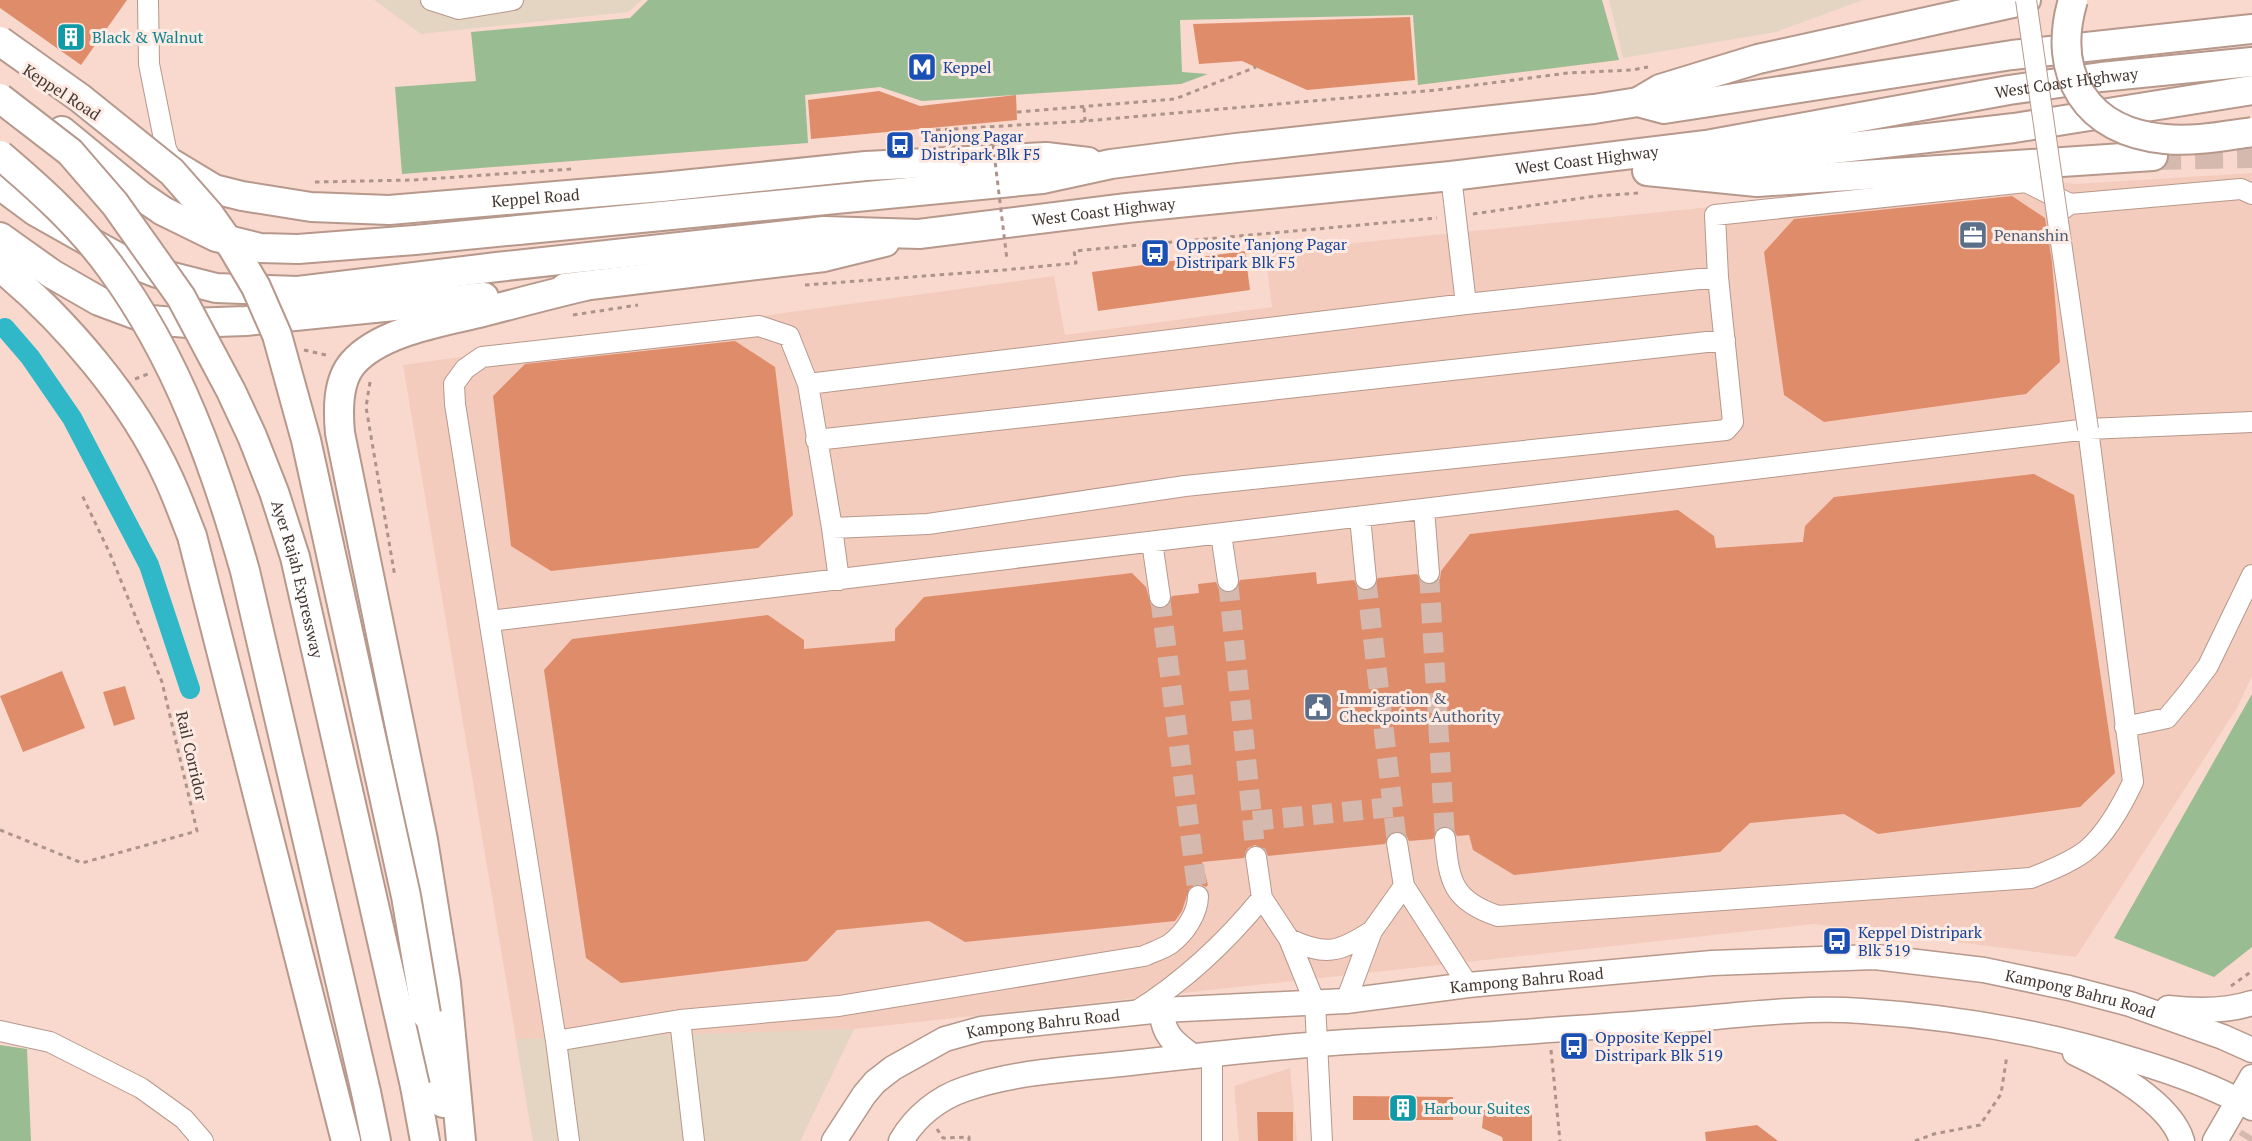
<svg xmlns="http://www.w3.org/2000/svg" width="2252" height="1141" viewBox="0 0 2252 1141" font-family="'PT Serif',serif">
<style>
.built{fill:#f4ccbd}
.industrial{fill:#e4d5c3}
.green{fill:#9abc92}
.lines{fill:none;stroke-linecap:round;stroke-linejoin:round}
.canal{stroke:#31b8c8;stroke-width:20}
.building{fill:#df8c6a}
.minor-tunnel{stroke:#d5b9ae;stroke-width:20;stroke-dasharray:20 10;stroke-linecap:butt}
.major-tunnel{stroke:#d5b9ae;stroke-width:24;stroke-dasharray:24 12;stroke-linecap:butt}
.highway-tunnel{stroke:#d5b9ae;stroke-width:28;stroke-dasharray:28 14;stroke-linecap:butt}
.minor-casing{stroke:#b6988c;stroke-width:22}
.major-casing{stroke:#b6988c;stroke-width:27}
.highway-casing{stroke:#b6988c;stroke-width:32}
.path{stroke:#ac948b;stroke-width:3;stroke-dasharray:4.5 4.5;stroke-linecap:butt}
.minor{stroke:#fff;stroke-width:20}
.major{stroke:#fff;stroke-width:24}
.highway{stroke:#fff;stroke-width:28}
.minor-bridge-casing{stroke:#b6988c;stroke-width:22;stroke-linecap:butt}
.highway-bridge-casing{stroke:#b6988c;stroke-width:32;stroke-linecap:butt}
.path-bridge{stroke:#ac948b;stroke-width:3;stroke-dasharray:4.5 4.5;stroke-linecap:butt}
.minor-bridge{stroke:#fff;stroke-width:20}
.highway-bridge{stroke:#fff;stroke-width:28}
.labels{text-anchor:middle;stroke-width:6;stroke-linejoin:round;paint-order:stroke}
.culture-label{font-size:16px;fill:#0d838f;stroke:#fdeae2;text-anchor:start}
.transit-label{font-size:16px;fill:#164399;stroke:#fdeae2;text-anchor:start}
.street-label{font-size:16px;fill:#443732;stroke:#fdeae2}
.service-label{font-size:16px;fill:#4e5e75;stroke:#fdeae2;text-anchor:start}
</style>
<rect width="100%" height="100%" fill="#f9d9cd"/>
<path class="built" d="M 2252,173 L 2252,676 L 2237,708 L 2076,957 L 1814,924 L 854,1029 L 800,1141 L 533,1141 L 403,365 L 1054,276 L 1065,335 L 1272,307 L 1265,252 L 1859,192 L 2026,179 L 2076,184 Z
M 1290,1068 L 1297,1141 L 1239,1141 L 1234,1086 Z"/>
<path class="industrial" d="M 374,0 L 642,0 L 628,12 L 421,34 Z
M 1609,0 L 1863,0 L 1776,32 L 1623,58 Z
M 854,1029 L 800,1141 L 533,1141 L 516,1039 Z"/>
<path class="green" d="M 648,0 L 1602,0 L 1619,60 L 1418,85 L 1413,15 L 1180,20 L 1182,72 L 1208,74 L 1181,84 L 922,101 L 880,87 L 805,95 L 808,143 L 402,174 L 395,87 L 476,81 L 471,32 L 630,18 Z
M 2252,694 L 2252,947 L 2214,977 L 2114,938 Z
M 0,1045 L 27,1049 L 31,1141 L 0,1141 Z"/>
<g class="lines">
<path class="canal" d="M 5,328 L 30,357 L 72,418 L 149,565 L 190,689"/>
</g>
<path class="building" d="M 0,0 L 127,0 L 81,65 L 0,8 Z
M 1410,17 L 1415,80 L 1307,90 L 1242,61 L 1199,64 L 1193,24 Z
M 879,91 L 920,106 L 1016,95 L 1017,120 L 811,139 L 808,100 Z
M 2012,196 L 2045,218 L 2052,262 L 2060,362 L 2026,394 L 1824,422 L 1784,395 L 1764,252 L 1794,219 Z
M 1245,251 L 1250,290 L 1098,311 L 1092,272 Z
M 735,341 L 775,367 L 793,515 L 758,548 L 551,571 L 511,546 L 493,396 L 525,364 Z
M 2034,474 L 2074,495 L 2115,773 L 2080,807 L 1878,834 L 1844,814 L 1750,823 L 1720,852 L 1514,875 L 1473,850 L 1469,835 L 1457,836 L 1454,831 L 1444,826 L 1438,829 L 1433,839 L 1409,841 L 1406,835 L 1396,831 L 1389,834 L 1385,844 L 1268,856 L 1265,849 L 1255,845 L 1248,848 L 1244,858 L 1202,862 L 1208,885 L 1206,887 L 1200,884 L 1194,885 L 1189,889 L 1182,911 L 1175,921 L 965,942 L 929,921 L 837,930 L 807,961 L 621,983 L 586,958 L 544,670 L 572,639 L 768,615 L 804,640 L 804,649 L 895,641 L 895,629 L 924,597 L 1132,573 L 1146,587 L 1151,605 L 1161,609 L 1168,606 L 1172,596 L 1199,593 L 1198,584 L 1216,582 L 1219,589 L 1229,593 L 1236,590 L 1240,580 L 1316,572 L 1317,584 L 1354,580 L 1357,586 L 1367,591 L 1373,588 L 1378,578 L 1417,574 L 1423,584 L 1431,585 L 1440,579 L 1441,571 L 1470,534 L 1678,510 L 1714,536 L 1716,548 L 1803,542 L 1805,526 L 1834,497 Z
M 62,671 L 85,728 L 23,752 L 0,696 Z
M 125,686 L 135,719 L 114,726 L 103,692 Z
M 1353,1096 L 1453,1097 L 1453,1120 L 1353,1120 Z
M 1484,1110 L 1532,1111 L 1532,1141 L 1503,1141 L 1502,1137 L 1482,1128 Z
M 1257,1112 L 1293,1112 L 1293,1141 L 1258,1141 Z
M 1757,1125 L 1778,1141 L 1706,1141 L 1705,1132 Z"/>
<g class="lines">
<path class="minor-tunnel" d="M 1429,573 L 1445,838
M 1366,579 L 1397,843
M 1228,581 L 1256,857
M 1160,597 L 1198,896
M 1253,821 L 1393,807"/>
<path class="major-tunnel" d="M 2249,1141 L 2252,1136"/>
<path class="highway-tunnel" d="M 2153,156 L 2252,154"/>
<g class="minor-casing">
<path id="minor" d="M 148,0 L 149,64 L 166,149 L 175,167
M 431,0 L 459,9 L 513,0
M 1451,176 L 1466,304
M 2060,211 L 2070,204 L 2241,189 L 2252,194
M 1718,277 L 1466,304 L 808,384 L 832,528 L 928,524 L 1185,486 L 1726,430 L 1733,422 L 1718,277 L 1715,215 L 2026,182 L 2070,204
M 816,440 L 1725,340
M 1424,509 L 1429,573
M 1360,517 L 1366,579
M 832,528 L 839,580
M 1221,534 L 1228,581
M 1152,542 L 1160,597
M 490,621 L 2088,429 L 2252,422
M 2125,727 L 2167,718 L 2187,694 L 2208,666 L 2252,575
M 1445,838 C 1449,882 1453,901 1498,916 L 2031,878 C 2048,871 2075,861 2089,848 C 2107,832 2123,803 2133,782 L 2088,429
M 1397,843 L 1404,886 L 1468,985
M 1256,857 L 1262,898 L 1289,939 L 1315,1003 L 1322,1141
M 1289,939 C 1326,956 1338,953 1372,931
M 1346,1001 L 1372,931 L 1404,886
M 1135,1012 C 1183,982 1226,942 1262,898
M 680,1020 L 694,1141
M 0,1031 L 50,1042 L 141,1088 L 184,1119 L 203,1141
M 556,1041 L 680,1020 L 839,1006 L 1144,956 C 1152,952 1163,949 1170,944 C 1185,933 1198,913 1198,896
M 1212,1054 L 1212,1141
M 569,1141 L 556,1041 L 455,404 L 454,384 L 465,369 L 482,357 L 759,326 L 789,336 L 808,384"/>
</g>
<g class="major-casing">
<g id="major">
<path d="M 2168,1008 C 2195,1011 2225,1012 2252,1003"/>
<path d="M 1162,1010 C 1162,1034 1174,1043 1192,1056"/>
<path d="M 2075,1053 C 2109,1069 2171,1103 2182,1141"/>
<path id="s1" d="M 834,1141 L 864,1095 L 875,1082 L 893,1068 L 945,1039 L 981,1029 L 1162,1010 L 1346,1001 L 1468,985 L 1712,963 L 1875,957 L 1984,970 L 2069,988 L 2130,1004 L 2223,1037 L 2252,1050"/>
<path d="M 901,1141 C 915,1117 938,1098 965,1089 C 1017,1071 1076,1069 1130,1063 C 1202,1055 1274,1047 1346,1042 C 1413,1038 1481,1036 1548,1030 C 1597,1027 1646,1023 1694,1019 C 1749,1014 1806,1007 1862,1011 C 1955,1017 2047,1033 2136,1061 C 2176,1073 2216,1087 2252,1108"/>
<path d="M 2215,1141 L 2252,1077"/>
</g>
</g>
<g class="highway-casing">
<g id="highway">
<path d="M 1638,102 L 1660,89 L 1758,59 L 2026,0"/>
<path d="M 62,131 L 141,196 L 163,211"/>
<path id="s2" d="M 166,160 L 214,189 L 242,196 L 311,207 L 389,210 L 662,187 L 866,166 L 1046,157 L 1088,162"/>
<path d="M 1687,166 L 2014,128 L 2252,90"/>
<path d="M 1647,171 L 1757,182 L 2153,156"/>
<path id="s3" d="M 0,185 L 35,211 L 90,242 L 121,259 L 157,273 L 216,288 L 298,291 L 497,267 L 824,231 L 919,234 L 1127,208 L 1451,176 L 1706,145 L 2009,90 L 2101,77 L 2252,62"/>
<path d="M 518,230 L 1042,179 L 1111,164 L 1236,148 L 1594,109 L 1638,102 L 1664,109 L 2012,55 L 2252,29"/>
<path d="M 0,237 L 52,274 L 99,301 L 150,320 L 188,323 L 246,321 L 484,297"/>
<path d="M 0,267 C 65,320 133,400 168,477 C 177,496 184,516 192,536 L 346,1141"/>
<path d="M 565,288 L 824,257 L 885,242"/>
<path d="M 426,1014 L 443,1103"/>
<path d="M 415,1086 L 425,1141"/>
<path d="M 366,1092 L 376,1141"/>
<path d="M 461,1141 L 446,983 L 423,840 L 340,433 C 338,411 337,381 353,363 C 381,331 443,322 483,312 C 517,303 551,294 585,286"/>
</g>
</g>
<path class="path" d="M 1084,108 L 1085,121
M 1017,112 L 1175,99 L 1256,67
M 936,139 L 936,130 L 1085,121 L 1437,90 L 1568,73 L 1632,70 L 1648,67
M 315,182 L 413,180 L 572,169
M 1473,214 L 1596,196 L 1639,193
M 805,285 L 1004,270 L 1076,263 L 1074,251 L 1437,218
M 573,315 L 638,305
M 304,350 L 330,356
M 135,379 L 148,374
M 370,382 L 366,407 L 395,577
M 0,830 L 82,863 L 197,831 L 162,682 L 111,556 L 82,495
M 2231,986 L 2252,971
M 1551,1050 L 1560,1141
M 937,1129 L 943,1138 L 969,1137 L 969,1141
M 1915,1141 L 1934,1134 L 1980,1125 L 2001,1094 L 2007,1055"/>
<use href="#minor" class="minor"/>
<use href="#major" class="major"/>
<use href="#highway" class="highway"/>
<g class="minor-bridge-casing">
<path id="minor-bridge" d="M 2026,0 L 2088,429"/>
</g>
<g class="highway-bridge-casing">
<g id="highway-bridge">
<path d="M 2073,0 C 2051,74 2086,132 2165,139 C 2194,142 2223,136 2252,132"/>
<path d="M 0,41 L 80,98 L 172,172 L 209,214 L 233,248 L 256,287 L 277,335 L 306,440 L 406,896 L 426,1014"/>
<path id="s4" d="M 0,98 L 70,152 L 115,204 L 181,297 L 231,391 L 252,436 L 274,492 L 295,557 L 415,1086"/>
<path d="M 0,155 C 40,189 80,225 111,268 C 177,358 215,465 245,571 L 366,1092"/>
<path d="M 163,211 L 216,237 L 260,248 L 298,249 L 415,240 L 518,230"/>
</g>
</g>
<path class="path-bridge" d="M 992,136 L 1007,260"/>
<use href="#minor-bridge" class="minor-bridge"/>
<use href="#highway-bridge" class="highway-bridge"/>
</g>
<defs>
<g id="building-square" transform="scale(1.5)"><rect x="-9" y="-9" width="18" height="18" rx="4" fill="#0f9aa8" stroke="#fdeae2"/><path d="M-4-6H4V6H1V3H-1V6H-4ZM-2.5-4.3h1.7v1.8h-1.7ZM.8-4.3h1.7v1.8H.8ZM-2.5-1h1.7V.8h-1.7ZM.8-1h1.7V.8H.8Z" fill="#fff"/></g>
<g id="metro-square" transform="scale(1.5)"><rect x="-9" y="-9" width="18" height="18" rx="4" fill="#1a4fb4" stroke="#fdeae2"/><path d="M-5.5 5V-5H-3L0 0L3-5H5.5V5H3V-.5L0 4L-3-.5V5Z" fill="#fff"/></g>
<g id="bus-square" transform="scale(1.5)"><rect x="-9" y="-9" width="18" height="18" rx="4" fill="#1a4fb4" stroke="#fdeae2"/><path d="M-5-6H5V4H4V6H2V4H-2V6H-4V4H-5ZM-3.5-4V0h7V-4ZM-3.5 1.2v1.5H-2V1.2ZM2 1.2v1.5H3.5V1.2Z" fill="#fff"/></g>
<g id="office-square" transform="scale(1.5)"><rect x="-9" y="-9" width="18" height="18" rx="4" fill="#5c6f8a" stroke="#fdeae2"/><path d="M-6-3h4V-5.5h4V-3h4V5H-6ZM-1-4.5V-3h2v-1.5ZM-6 0V1H6V0Z" fill="#fff"/></g>
<g id="civic-square" transform="scale(1.5)"><rect x="-9" y="-9" width="18" height="18" rx="4" fill="#5c6f8a" stroke="#fdeae2"/><path d="M-.6-6.5H3V-4.5H.6V-3L4-1V1h2V6H-6V1h2V-1L-.6-3ZM-1.2 2.5V6h2.4V2.5Z" fill="#fff"/></g>
</defs>
<g fill-rule="evenodd">
<use href="#building-square" x="71" y="37"/>
<use href="#metro-square" x="922" y="67"/>
<use href="#bus-square" x="900" y="145"/>
<use href="#office-square" x="1973" y="235"/>
<use href="#bus-square" x="1155" y="253"/>
<use href="#civic-square" x="1318" y="707"/>
<use href="#bus-square" x="1837" y="941"/>
<use href="#bus-square" x="1574" y="1046"/>
<use href="#building-square" x="1403" y="1108"/>
</g>
<g class="labels">
<g class="culture-label">
<text x="92" y="43">Black &amp; Walnut</text>
<text x="1424" y="1114">Harbour Suites</text>
</g>
<g class="transit-label">
<text x="943" y="73">Keppel</text>
<text x="921" y="142">Tanjong Pagar<tspan x="921" dy="18">Distripark Blk F5</tspan></text>
<text x="1176" y="250">Opposite Tanjong Pagar<tspan x="1176" dy="18">Distripark Blk F5</tspan></text>
<text x="1858" y="938">Keppel Distripark<tspan x="1858" dy="18">Blk 519</tspan></text>
<text x="1595" y="1043">Opposite Keppel<tspan x="1595" dy="18">Distripark Blk 519</tspan></text>
</g>
<g class="street-label">
<text dy="6" stroke="none"><textPath href="#s3" startOffset="2106">West Coast Highway</textPath></text>
<text transform="translate(62 92) rotate(33)" y="6">Keppel Road</text>
<text dy="6" stroke="none"><textPath href="#s3" startOffset="1620">West Coast Highway</textPath></text>
<text dy="6" stroke="none"><textPath href="#s2" startOffset="380">Keppel Road</textPath></text>
<text dy="6" stroke="none"><textPath href="#s3" startOffset="1134">West Coast Highway</textPath></text>
<text dy="6" stroke="none"><textPath href="#s4" startOffset="578">Ayer Rajah Expressway</textPath></text>
<text transform="translate(192 756) rotate(77)" y="6">Rail Corridor</text>
<text dy="6" stroke="none"><textPath href="#s1" startOffset="740">Kampong Bahru Road</textPath></text>
<text dy="6" stroke="none"><textPath href="#s1" startOffset="1298">Kampong Bahru Road</textPath></text>
<text dy="6" stroke="none"><textPath href="#s1" startOffset="254">Kampong Bahru Road</textPath></text>
</g>
<g class="service-label">
<text x="1994" y="241">Penanshin</text>
<text x="1339" y="704">Immigration &amp;<tspan x="1339" dy="18">Checkpoints Authority</tspan></text>
</g>
</g>
</svg>
